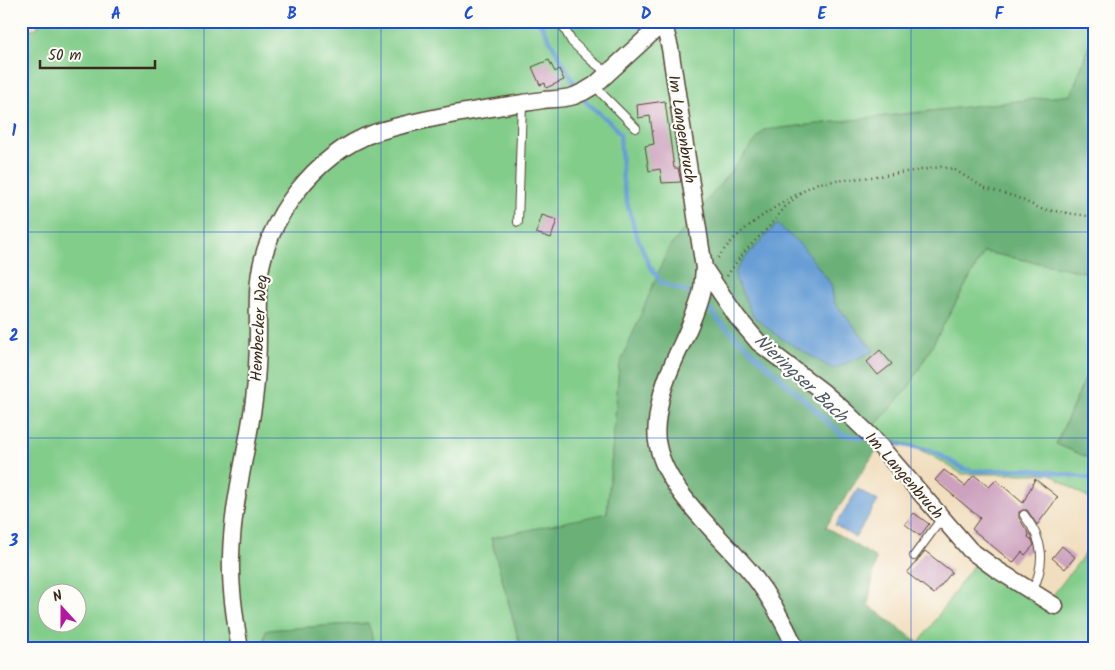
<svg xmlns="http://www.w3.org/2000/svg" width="1115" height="670" viewBox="0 0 1115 670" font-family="Kalam,sans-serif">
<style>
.green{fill:#83cd8b;stroke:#5f7c54;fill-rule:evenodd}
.forest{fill:#6ab077;stroke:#526d4a;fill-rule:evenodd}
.water{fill:#679ed5;stroke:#51647a}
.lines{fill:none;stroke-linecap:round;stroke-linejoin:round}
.stream{stroke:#679ed5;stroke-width:4.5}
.building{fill:#cca1bd}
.service-casing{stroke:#564536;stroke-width:10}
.minor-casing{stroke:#564536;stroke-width:19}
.path{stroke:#564536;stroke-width:2.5;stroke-dasharray:1 4;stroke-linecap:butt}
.service{stroke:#fff;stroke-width:8}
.minor{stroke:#fff;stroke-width:16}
.grid{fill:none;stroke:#1d4ed8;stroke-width:1;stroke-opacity:0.55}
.labels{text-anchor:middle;stroke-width:4.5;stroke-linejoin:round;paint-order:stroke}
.street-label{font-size:16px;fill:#3b2a1e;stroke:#fdfcf7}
.water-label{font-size:18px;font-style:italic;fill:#4d5867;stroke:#fdfcf7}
.neatline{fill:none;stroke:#1d4ed8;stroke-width:2}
.grid-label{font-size:16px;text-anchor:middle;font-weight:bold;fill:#1d4ed8}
</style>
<rect width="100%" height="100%" fill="#fdfcf7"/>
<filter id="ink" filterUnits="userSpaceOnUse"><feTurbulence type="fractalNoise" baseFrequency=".02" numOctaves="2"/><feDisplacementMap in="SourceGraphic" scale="10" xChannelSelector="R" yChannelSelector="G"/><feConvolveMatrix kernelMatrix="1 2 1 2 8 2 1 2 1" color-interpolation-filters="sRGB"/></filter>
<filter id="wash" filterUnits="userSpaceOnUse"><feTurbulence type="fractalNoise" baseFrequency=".0096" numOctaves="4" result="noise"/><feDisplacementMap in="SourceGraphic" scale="20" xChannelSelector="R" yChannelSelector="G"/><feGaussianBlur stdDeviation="1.12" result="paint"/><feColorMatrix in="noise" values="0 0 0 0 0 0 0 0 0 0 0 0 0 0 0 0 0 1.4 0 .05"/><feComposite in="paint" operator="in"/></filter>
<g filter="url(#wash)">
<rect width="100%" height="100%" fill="#f1debe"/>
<path class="green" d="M 38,21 L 1094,21 L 1094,32 L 1071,95 L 764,130 L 619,367 L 607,514 L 491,538 L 521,649 L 376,649 L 368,623 L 266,630 L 263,649 L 21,649 L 21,30 L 38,28 ZM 48,592 L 78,592 L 78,622 L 48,622 Z
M 984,252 L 1094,274 L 1094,359 L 1056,444 L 1094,460 L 1094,502 L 1050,474 L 962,474 L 929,454 L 871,430 L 909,387 Z
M 1094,542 L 1094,649 L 946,649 L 919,643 L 981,554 L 1050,599 Z"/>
<path class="forest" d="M 1094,32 L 1094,274 L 984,252 L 909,387 L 871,430 L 885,437 L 826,527 L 876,558 L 868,605 L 919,643 L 946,649 L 521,649 L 491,538 L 607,513 L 619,367 L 668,249 L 764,130 L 1071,95 ZM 777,225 L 831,284 L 834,302 L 873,351 L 735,273 L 743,260 Z
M 1094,359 L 1094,460 L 1056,444 Z
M 368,623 L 376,649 L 263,649 L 266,630 Z"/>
<path class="water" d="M 777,224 L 802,246 L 831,284 L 834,302 L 874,351 L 833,369 L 779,337 L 753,316 L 736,280 L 735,273 L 743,260 Z
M 858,489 L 878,501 L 855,538 L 835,525 Z"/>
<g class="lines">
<path class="stream" d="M 539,21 L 584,100 L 613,125 L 620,135 L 623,182 L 627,202 L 635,231 L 649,265 L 662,283 L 690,293
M 707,306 L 719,321 L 841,434 L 867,439
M 882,441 L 931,450 L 964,469 L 975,471 L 1025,469 L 1050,472 L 1094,479"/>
</g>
<g id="blocks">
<path class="building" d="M 549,60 L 555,72 L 559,69 L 564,80 L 546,88 L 545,83 L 540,85 L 532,67 Z
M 665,101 L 674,168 L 678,168 L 681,182 L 662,183 L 660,169 L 649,171 L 645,146 L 654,144 L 650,116 L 638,118 L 637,105 Z
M 542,215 L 557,220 L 551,238 L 536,233 Z
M 880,350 L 892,364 L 878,375 L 867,362 Z
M 944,470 L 965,486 L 974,475 L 989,487 L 996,480 L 1023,503 L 1035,479 L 1058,497 L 1037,525 L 1027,510 L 1023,510 L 1019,512 L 1019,518 L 1029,534 L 1028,537 L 1032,540 L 1034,545 L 1025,555 L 1022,552 L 1013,563 L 972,529 L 980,518 L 935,480 Z
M 914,513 L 929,524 L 920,536 L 905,524 Z
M 1062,546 L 1075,557 L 1065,569 L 1052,558 Z
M 925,551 L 952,572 L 934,594 L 907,573 Z"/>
</g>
</g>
<g filter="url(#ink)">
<use href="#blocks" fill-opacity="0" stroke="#564536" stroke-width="1"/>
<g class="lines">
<g class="service-casing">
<path id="service" d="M 560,21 L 572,42 L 592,61 L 608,73
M 595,85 L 603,95 L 636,128
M 518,222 L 522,103
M 1024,515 C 1044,541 1046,562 1032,592
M 914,556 L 942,518"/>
</g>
<g class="minor-casing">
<path id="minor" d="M 663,21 L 670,48 L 704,268 C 703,277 703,286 701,294 C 691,334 665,368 659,408 C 657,419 655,436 658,446 C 667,492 723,538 752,574 C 770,597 784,622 796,649
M 704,268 L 737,317 L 759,343 L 822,391 L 846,412 L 872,437 L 970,550 L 996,569 L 1055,606
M 240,649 C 235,619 230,588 231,557 C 232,504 247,453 254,400 C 257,377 258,355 258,332 C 258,315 257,297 259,280 C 265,220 316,153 374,133 C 412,121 452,114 491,108 C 508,105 525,103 543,100 C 553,99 564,99 574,96 C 582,93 589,89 595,85 L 654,31 L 664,25"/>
</g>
<path class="path" d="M 718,258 C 737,230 771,209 801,192
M 727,276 L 734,265 L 747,249 L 769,227 L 784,208 L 806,189 L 818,183 L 871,177 L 941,167 L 953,169 L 985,188 L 1016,197 L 1041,209 L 1094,217"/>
<use href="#service" class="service"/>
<use href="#minor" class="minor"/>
</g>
</g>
<path class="grid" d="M 204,21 L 204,649M 381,21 L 381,649M 558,21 L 558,649M 734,21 L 734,649M 911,21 L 911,649M 21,232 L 1094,232M 21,438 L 1094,438"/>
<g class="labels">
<g class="street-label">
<text transform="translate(683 129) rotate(81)" y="6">Im Langenbruch</text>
<text transform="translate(258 328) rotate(-87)" y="6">Hembecker Weg</text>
<text transform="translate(905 475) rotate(49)" y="6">Im Langenbruch</text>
</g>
<g class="water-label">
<text transform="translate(801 378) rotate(43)" y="6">Nieringser Bach</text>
</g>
</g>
<rect width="1115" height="670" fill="none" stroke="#fdfcf7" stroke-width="55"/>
<g transform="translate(62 608) rotate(339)"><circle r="24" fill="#fdfcf7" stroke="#afa8a0"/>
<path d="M0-4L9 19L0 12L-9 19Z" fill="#b5179e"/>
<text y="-8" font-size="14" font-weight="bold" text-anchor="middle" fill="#3b2a1e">N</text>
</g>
<path d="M40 60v8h115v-8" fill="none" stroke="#3b2a1e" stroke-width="2.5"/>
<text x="48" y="60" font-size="15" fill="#3b2a1e" stroke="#fdfcf7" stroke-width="4" paint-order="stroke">50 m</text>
<rect x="28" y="28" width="1060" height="614" class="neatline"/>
<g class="grid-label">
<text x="116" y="19">A</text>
<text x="292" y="19">B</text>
<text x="469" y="19">C</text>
<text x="646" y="19">D</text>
<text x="822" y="19">E</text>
<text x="999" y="19">F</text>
<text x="14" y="136">1</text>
<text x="14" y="341">2</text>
<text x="14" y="546">3</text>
</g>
</svg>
